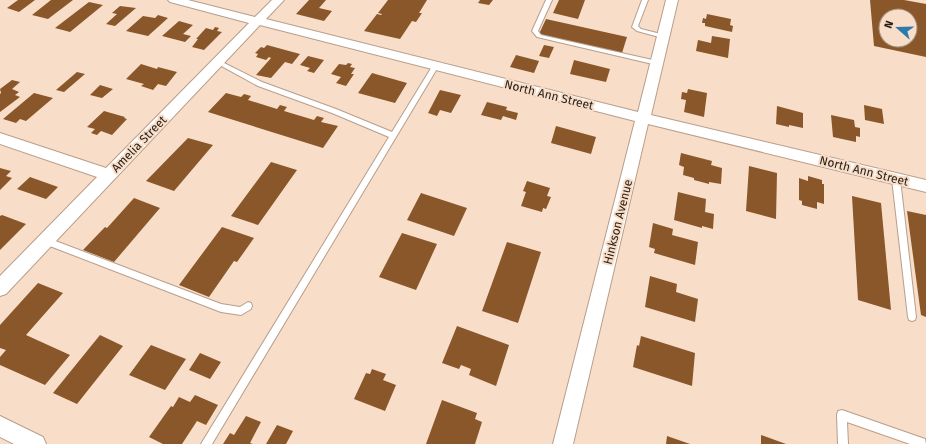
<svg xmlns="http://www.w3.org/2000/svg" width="926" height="444" viewBox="0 0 926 444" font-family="'Fira Sans',sans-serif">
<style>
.building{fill:#89572a;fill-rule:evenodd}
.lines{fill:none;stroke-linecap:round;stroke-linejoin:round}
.service-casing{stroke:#b79e8b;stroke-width:2}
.minor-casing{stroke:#b79e8b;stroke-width:2}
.service{fill:#fff;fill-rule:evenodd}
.minor{fill:#fff;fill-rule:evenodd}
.labels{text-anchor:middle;stroke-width:4;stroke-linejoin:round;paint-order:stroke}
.street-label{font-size:12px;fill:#292018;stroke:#f8dec9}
</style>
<rect width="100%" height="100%" fill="#f8dec9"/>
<path class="building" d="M 18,0 L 35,0 L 19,12 L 7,8 Z
M 51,0 L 73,0 L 48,19 L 32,15 Z
M 309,0 L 326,0 L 319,8 L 332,11 L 324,21 L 296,14 Z
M 388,0 L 427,0 L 419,13 L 422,13 L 416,22 L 412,21 L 400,39 L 364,31 L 377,14 L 381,15 L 382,14 L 378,13 Z
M 480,0 L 493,0 L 489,5 L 478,3 Z
M 559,0 L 585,0 L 578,19 L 553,13 Z
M 870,0 L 904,0 L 926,4 L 926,57 L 874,46 ZM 886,16 L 910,16 L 910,40 L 886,40 Z
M 89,2 L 103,5 L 70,32 L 55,28 Z
M 120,6 L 136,8 L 115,26 L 106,24 L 117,14 L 112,13 Z
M 707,14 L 731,19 L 730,25 L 733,26 L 732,32 L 705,26 L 705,23 L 702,23 L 703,18 L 706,19 Z
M 158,15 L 168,18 L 148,36 L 126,31 L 143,16 L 155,18 Z
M 546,19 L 627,37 L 622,53 L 539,34 Z
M 179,21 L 193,25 L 183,34 L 191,36 L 185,42 L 162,36 Z
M 215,27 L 219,28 L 217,31 L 222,32 L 204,50 L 192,47 L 198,39 L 196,39 L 206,28 L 213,30 Z
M 712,36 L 730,39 L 728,58 L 696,51 L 698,40 L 711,43 Z
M 267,45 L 300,54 L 292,64 L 285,62 L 271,78 L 256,75 L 271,58 L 269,57 L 266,60 L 256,57 L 258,54 L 255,53 L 261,47 L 264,48 Z
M 544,45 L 554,47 L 549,58 L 539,56 Z
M 516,55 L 539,61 L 534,73 L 510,67 Z
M 308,56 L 324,60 L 314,73 L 307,71 L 310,68 L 300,65 Z
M 574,60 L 610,69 L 606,82 L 570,74 Z
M 348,63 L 352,64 L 350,67 L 355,68 L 351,74 L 354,74 L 346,86 L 336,83 L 341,77 L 331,74 L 339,64 L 346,65 Z
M 141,64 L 157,69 L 158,67 L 177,72 L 166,86 L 158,84 L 153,90 L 141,86 L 144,84 L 126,79 Z
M 77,72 L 85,74 L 64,92 L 56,90 Z
M 372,73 L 407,83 L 395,103 L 358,93 Z
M 12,80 L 20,82 L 12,89 L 19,92 L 15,95 L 20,97 L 0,112 L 0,94 L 1,93 L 0,89 Z
M 100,85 L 113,89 L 102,98 L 90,95 Z
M 688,89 L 707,93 L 704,117 L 684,112 L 686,100 L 681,99 L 682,92 L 687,93 Z
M 440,90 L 461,95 L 451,113 L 440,110 L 437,116 L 428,113 Z
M 34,93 L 53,98 L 26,121 L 20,119 L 16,123 L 3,119 Z
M 226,93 L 241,97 L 244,94 L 251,96 L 248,100 L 277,109 L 280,105 L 287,107 L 284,111 L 314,120 L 317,116 L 324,118 L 321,122 L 338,126 L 323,148 L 208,112 Z
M 487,102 L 507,107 L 506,110 L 518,113 L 516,120 L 503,116 L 501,120 L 481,115 Z
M 864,105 L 882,109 L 884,124 L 865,120 Z
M 777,106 L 803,113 L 803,128 L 789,125 L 789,127 L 776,124 Z
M 104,111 L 125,117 L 124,118 L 127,119 L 112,135 L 101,131 L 97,135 L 91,133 L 95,129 L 87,127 Z
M 831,115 L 854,120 L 855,127 L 860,128 L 860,137 L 856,136 L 856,142 L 833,137 Z
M 556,126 L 596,137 L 591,154 L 551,143 Z
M 188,138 L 213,145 L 174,191 L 146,181 Z
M 681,153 L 712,161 L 711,165 L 722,168 L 721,184 L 709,182 L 709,184 L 694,180 L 694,178 L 683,175 L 684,167 L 679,165 Z
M 271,162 L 297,170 L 258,225 L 231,216 Z
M 749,166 L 777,173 L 776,219 L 746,211 Z
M 0,168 L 11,171 L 6,176 L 12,178 L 0,190 Z
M 808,176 L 822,180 L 822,184 L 824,184 L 824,204 L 817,202 L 817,209 L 802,205 L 802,201 L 799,200 L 799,178 L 808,181 Z
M 30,177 L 58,187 L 46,199 L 17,189 Z
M 527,181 L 550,188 L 547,196 L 551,197 L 546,209 L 543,208 L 542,212 L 521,206 L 526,192 L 523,191 Z
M 678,192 L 706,199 L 705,212 L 714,214 L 713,229 L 702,226 L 702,228 L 674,220 Z
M 421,193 L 467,208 L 454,236 L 407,220 Z
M 852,196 L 881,203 L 891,310 L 858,300 Z
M 134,198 L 160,208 L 114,262 L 83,250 L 105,227 L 107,228 Z
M 907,211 L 926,215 L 926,317 L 921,315 Z
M 2,215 L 26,224 L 0,250 L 0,216 Z
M 653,223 L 673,229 L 672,235 L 698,242 L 695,265 L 654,253 L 655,249 L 649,247 Z
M 222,227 L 254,238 L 237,262 L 234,261 L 209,297 L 179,285 Z
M 402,233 L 437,244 L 416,290 L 379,277 Z
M 507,242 L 541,252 L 518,323 L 482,311 Z
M 650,276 L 677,284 L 676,292 L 698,299 L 695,322 L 645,307 Z
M 38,283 L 63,293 L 26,335 L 70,355 L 45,385 L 0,365 L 0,357 L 6,350 L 0,348 L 0,325 Z
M 457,326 L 509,345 L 496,386 L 469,375 L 471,369 L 461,365 L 459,369 L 442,363 Z
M 100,335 L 123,346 L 77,404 L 53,393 Z
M 641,336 L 695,353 L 692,386 L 633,367 L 637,345 L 639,346 Z
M 151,345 L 186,359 L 165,390 L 129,375 Z
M 200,353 L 221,362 L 210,379 L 189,370 Z
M 372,369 L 386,374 L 383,380 L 396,385 L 385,411 L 354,399 L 366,373 L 370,374 Z
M 195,395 L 218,405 L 206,425 L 197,421 L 182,444 L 163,444 L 149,437 L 171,406 L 173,407 L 179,397 L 190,402 Z
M 442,400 L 477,413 L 475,419 L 482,422 L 475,444 L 426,444 Z
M 246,416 L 261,422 L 250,443 L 253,444 L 223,444 L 230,433 L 234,435 Z
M 277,425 L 293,431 L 286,444 L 266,444 Z
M 761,435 L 786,444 L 761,444 Z
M 667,436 L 690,444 L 666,444 Z"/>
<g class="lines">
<g class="service-casing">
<path id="service" d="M 546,0 L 552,0 L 538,31 L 541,35 L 657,61 L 660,63 L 657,65 L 537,37 L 532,31 Z
M 642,0 L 648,0 L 638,26 L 641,29 L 665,35 L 665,37 L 663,38 L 637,31 L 632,27 Z
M 218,60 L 262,82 L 336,109 L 392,132 L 433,65 L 435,65 L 438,67 L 212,444 L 201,444 L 389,137 L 332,113 L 258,86 L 216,63 L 216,61 Z
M 896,176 L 900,179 L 916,317 L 915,320 L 912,321 L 909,320 L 908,317 L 892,179 Z
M 45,237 L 221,304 L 240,307 L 248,302 L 251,303 L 252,306 L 251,309 L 241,315 L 221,312 L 42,243 L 41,241 L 42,239 Z
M 842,410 L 925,439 L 926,444 L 910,444 L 847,422 L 848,444 L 838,444 L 837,415 L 838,411 Z"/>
</g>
<g class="minor-casing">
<path id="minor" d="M 168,0 L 188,0 L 255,17 L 272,0 L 284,0 L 266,19 L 638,112 L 666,0 L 678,0 L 651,115 L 926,180 L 926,192 L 648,124 L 573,444 L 553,444 L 635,121 L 260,25 L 6,294 L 0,296 L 0,276 L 97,177 L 0,144 L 0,133 L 106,168 L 249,23 L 170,2 Z
M 0,416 L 43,437 L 46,444 L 14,444 L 0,437 Z"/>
</g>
<use href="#service" class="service"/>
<use href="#minor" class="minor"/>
</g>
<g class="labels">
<g class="street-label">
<text transform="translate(549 95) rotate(14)" y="4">North Ann Street</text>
<text transform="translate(139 144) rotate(-46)" y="4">Amelia Street</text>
<text transform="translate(864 171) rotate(14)" y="4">North Ann Street</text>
<text transform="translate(618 222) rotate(-76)" y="4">Hinkson Avenue</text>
</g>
</g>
<g transform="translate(898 28) rotate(290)"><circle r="19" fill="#f8dec9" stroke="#a59282"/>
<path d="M0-3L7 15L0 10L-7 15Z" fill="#2c7aac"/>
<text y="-6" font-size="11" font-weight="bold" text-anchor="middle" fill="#292018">N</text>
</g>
</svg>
